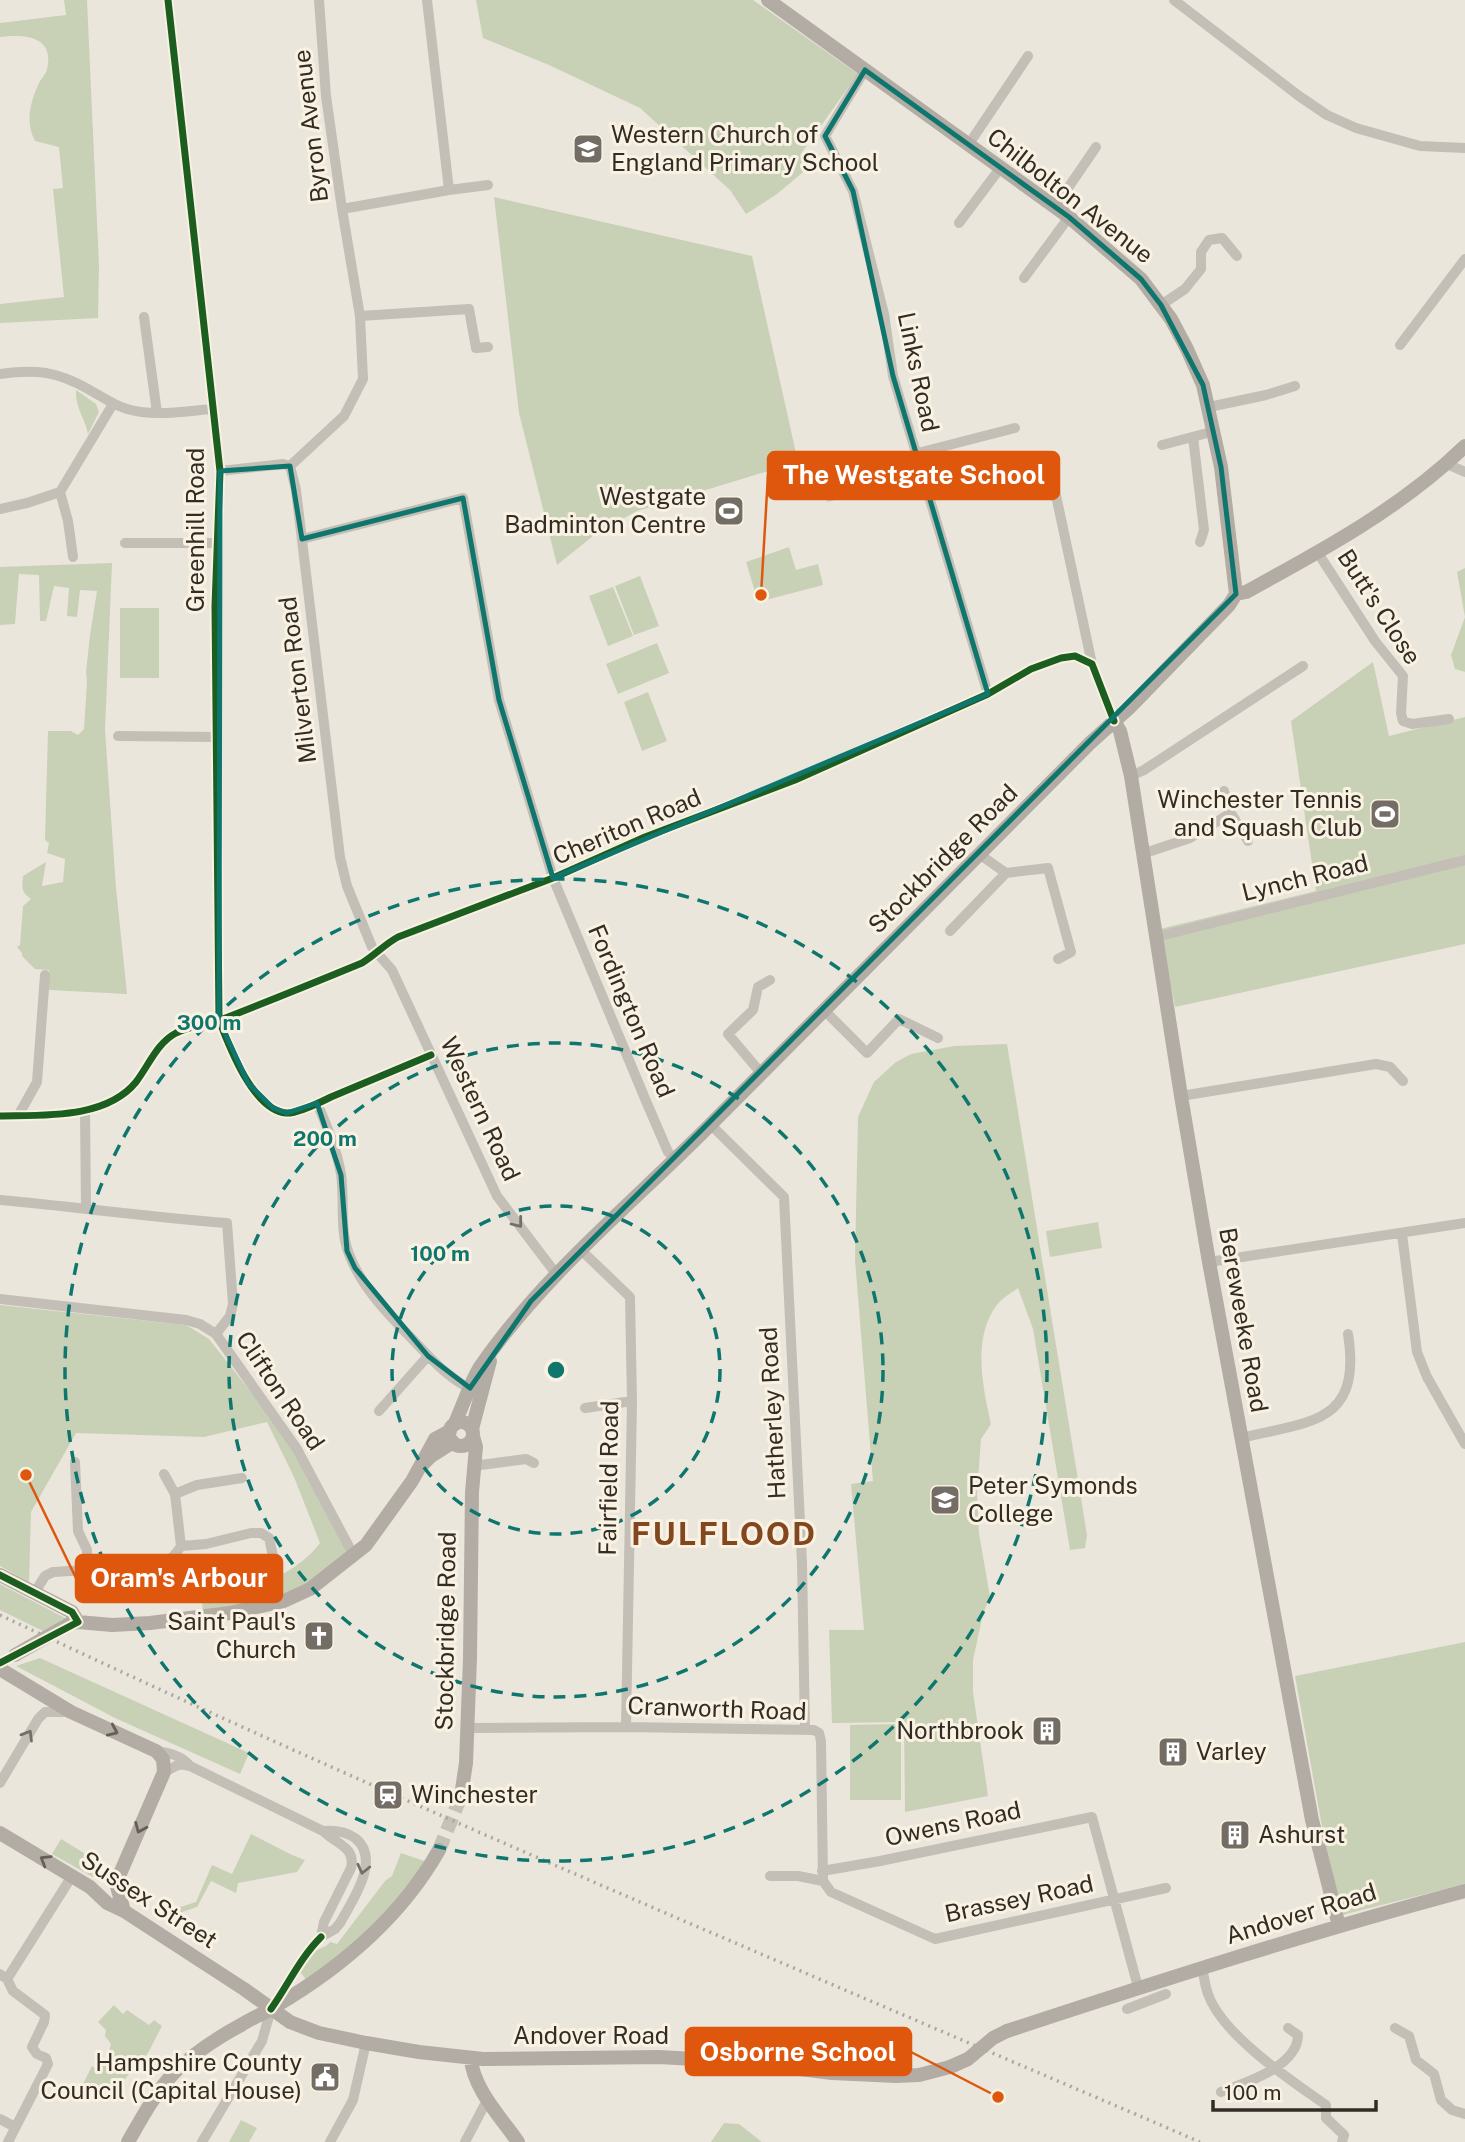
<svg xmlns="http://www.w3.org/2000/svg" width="1465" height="2142" viewBox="0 0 1465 2142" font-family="'Public Sans',sans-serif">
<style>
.green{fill:#c8d1b6}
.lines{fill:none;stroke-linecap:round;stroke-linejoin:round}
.major-tunnel{stroke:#c6c1b7;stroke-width:14;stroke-dasharray:14 7;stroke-linecap:butt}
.minor{stroke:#c3beb6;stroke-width:10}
.major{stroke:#b2aca5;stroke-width:14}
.rail{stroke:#aba6a0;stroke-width:3.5;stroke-dasharray:2 5;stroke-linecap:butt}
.major-bridge{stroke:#b2aca5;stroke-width:14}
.cycleway-casing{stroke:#f9f2e2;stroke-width:11}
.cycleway{stroke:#1b5e20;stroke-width:7}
.oneway{stroke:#746e66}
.oneway2{stroke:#665f58}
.marked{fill:none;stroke:#0f766e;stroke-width:5;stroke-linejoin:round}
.ring{fill:none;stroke:#0f766e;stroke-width:3.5;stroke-dasharray:12 9}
.labels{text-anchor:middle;stroke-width:6;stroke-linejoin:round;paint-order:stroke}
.street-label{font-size:24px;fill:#332c25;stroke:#f9f2e2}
.poi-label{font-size:24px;fill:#332c25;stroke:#f9f2e2;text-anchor:start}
.district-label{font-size:32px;font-weight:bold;letter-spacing:2px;fill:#82471e;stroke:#f9f2e2}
.centre{fill:#0f766e;stroke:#f9f2e2;stroke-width:3.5}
.ring-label{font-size:21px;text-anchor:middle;font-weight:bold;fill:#0f766e;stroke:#f9f2e2;stroke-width:6;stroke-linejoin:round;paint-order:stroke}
.leader{fill:none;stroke:#df570d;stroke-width:2.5}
.callout-dot{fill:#df570d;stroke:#f9f2e2;stroke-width:2.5}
.callout{fill:#df570d;stroke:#df570d;stroke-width:2.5}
.callout-label{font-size:26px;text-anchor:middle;font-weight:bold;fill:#fff}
</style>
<rect width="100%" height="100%" fill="#ebe6dc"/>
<path class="green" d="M 64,0 L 87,0 L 99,266 L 98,318 L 0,323 L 0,304 L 64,297 L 53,189 L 63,188 L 59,147 L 35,141 C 25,122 30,103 39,83 C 41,79 46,74 47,69 C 55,35 23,34 0,37 L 0,23 L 66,15 Z
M 476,0 L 753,0 L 858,74 L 800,155 L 808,168 L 777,194 L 746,214 L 730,190 L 640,108 L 549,65 L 483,38 Z
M 494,197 L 752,256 L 798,462 L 637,511 L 598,532 L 557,565 L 519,413 Z
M 76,390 L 96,404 L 99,412 L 88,434 C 85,418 75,408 76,390 Z
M 874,451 L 884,489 L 827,502 L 819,463 Z
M 789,547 L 796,570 L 818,564 L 823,585 L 758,602 L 746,562 Z
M 112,563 L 105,730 L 116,888 L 127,994 L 49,990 L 49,970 L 35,969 L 22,956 L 22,953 L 17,947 L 20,945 L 23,906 L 31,899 C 21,892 22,888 23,876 L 46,862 L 42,886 L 63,882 L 65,859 L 47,853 L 49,843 L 45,840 L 48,731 L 71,731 L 78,735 L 84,729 L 87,682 L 86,672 L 90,635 L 97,591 L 80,590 L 77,617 L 67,616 L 69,588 L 54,586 L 46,621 L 40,621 L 39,575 L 19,574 L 15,624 L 0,625 L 0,567 Z
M 1465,568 L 1465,672 L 1455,669 L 1451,655 L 1465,617 L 1457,572 Z
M 640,576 L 659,626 L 634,635 L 615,586 Z
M 613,587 L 633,636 L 608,646 L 589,596 Z
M 120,608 L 159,608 L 159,678 L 120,678 Z
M 657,643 L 669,673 L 618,694 L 606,664 Z
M 1373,662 L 1389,736 L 1465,717 L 1465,944 L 1175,1007 L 1160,929 L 1316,891 L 1291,721 Z
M 648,692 L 667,741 L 642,751 L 624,702 Z
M 1007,1044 L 1087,1535 L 1085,1548 L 1070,1550 L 1033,1329 L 1018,1288 C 1011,1293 1001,1299 996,1306 C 972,1340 983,1387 991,1424 L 981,1439 L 977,1494 L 979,1533 L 990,1597 L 983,1614 L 973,1660 L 973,1692 L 988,1796 L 905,1812 L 904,1722 L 832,1723 L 829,1630 L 864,1630 L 851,1484 L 873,1481 L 855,1260 L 858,1117 L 874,1082 L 896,1062 L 911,1054 L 954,1046 Z
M 1098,1222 L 1102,1248 L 1050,1257 L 1046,1231 Z
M 0,1305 L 186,1325 L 209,1339 L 273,1420 L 296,1453 L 348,1553 L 308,1587 L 286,1596 L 203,1612 L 202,1602 C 244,1590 293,1579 320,1543 L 294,1477 L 267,1422 L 204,1437 L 76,1433 L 31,1512 L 29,1582 L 0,1566 Z
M 0,1584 L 65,1618 L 43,1631 L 0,1610 Z
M 1465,1642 L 1465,1884 L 1338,1916 L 1295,1676 Z
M 40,1658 L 249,1753 L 240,1774 L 115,1718 L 16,1666 Z
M 901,1724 L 901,1800 L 850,1800 L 850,1725 Z
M 251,1834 L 292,1855 L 305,1860 L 297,1872 L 238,1883 L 236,1893 L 211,1881 L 197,1907 L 170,1916 L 168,1911 L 196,1902 L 212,1865 L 232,1874 Z
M 61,1839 L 110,1869 L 108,1875 L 93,1877 L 52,1854 Z
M 401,1853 L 427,1862 L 382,1920 L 308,1982 L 300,1972 L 310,1953 L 326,1946 L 330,1942 L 337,1944 L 385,1881 L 392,1876 Z
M 114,2005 L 123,2014 L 127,2010 L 149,2025 L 154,2020 L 162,2026 L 148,2053 L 116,2089 L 106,2086 L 101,2094 L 83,2084 L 92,2066 L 98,2070 L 107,2058 L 111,2044 L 105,2036 L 106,2030 L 98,2022 Z
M 241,2120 L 257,2128 L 249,2142 L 229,2142 Z
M 724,2123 L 739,2124 L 762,2142 L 711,2142 Z"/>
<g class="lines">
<path class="major-tunnel" d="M 439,1850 L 461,1796"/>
<path class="minor" d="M 168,0 L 220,471 L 215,606 L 219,1020 C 229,1046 253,1110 286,1113 C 297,1114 321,1102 331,1097 C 364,1083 398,1069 431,1055
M 427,0 L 449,190
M 1174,0 L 1299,96 L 1327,115 L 1356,128 L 1420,146 L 1465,148
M 865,70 L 825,136 L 853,191 L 884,314 L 893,376 L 988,694
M 969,144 L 1028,56
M 1055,207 L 1096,147
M 342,209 L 449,190 L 488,185
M 959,223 L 1001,167
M 1024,278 L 1069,217
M 1161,305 L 1185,289 L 1201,269 L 1201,252 L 1209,240 L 1222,238 L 1237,256
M 360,316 L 469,309 L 476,348 L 488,347
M 144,317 L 157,413
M 1400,345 L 1465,259
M 0,374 C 36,369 56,371 88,389 C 101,396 113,405 127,409 C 154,417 185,411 213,409
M 1209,407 L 1266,395 L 1295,386
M 1193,437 L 1204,530 L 1200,542
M 1162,445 L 1215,431
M 914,454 L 1015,428
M 1048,458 L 1092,664
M 1447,464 L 1465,472
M 290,466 L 296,490 L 340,857 L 347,886 L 372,947 L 392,970 L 497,1196 L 557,1275
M 290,466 L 344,416 L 363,379 L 360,316 L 342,209 L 326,96 L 319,0
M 220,471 L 283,464 L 290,466
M 60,492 L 68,521 L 73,557
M 0,509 L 27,503 L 60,492 L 113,404
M 302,539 L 463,498 L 499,700 L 553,878 L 646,1101 L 668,1152 L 675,1158
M 125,543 L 216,543
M 1318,553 L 1375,641 L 1403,676 L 1401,713 L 1403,721 L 1412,724 L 1449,719
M 118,736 L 217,737
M 1131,776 L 1144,770 L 1303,666
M 1231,813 L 1248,841
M 979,854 L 1006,873 L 1048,868 L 1071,952 L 1058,959
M 1142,854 L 1190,838 L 1231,813 L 1224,791
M 950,931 L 1006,873
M 1156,937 L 1465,860
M 824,1010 L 867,1053 L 899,1019 L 938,1038
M 761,1073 L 728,1034 L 753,1010 L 758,987 L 770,980
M 1181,1096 L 1376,1064 L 1390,1067 L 1403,1081
M 317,1103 C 327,1126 337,1150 341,1174 C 345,1200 339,1229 349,1254 C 362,1289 391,1317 417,1344 C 432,1360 453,1383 475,1390
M 85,1111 L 86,1208
M 0,1116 C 44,1115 106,1119 136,1082 C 149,1065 157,1043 176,1033 C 191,1026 208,1024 223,1019 C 269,1001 316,982 362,963 C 375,955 385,944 398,937 L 553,878 L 645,837 L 795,780 L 988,694 L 1031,669 L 1061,658 L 1075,656 L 1092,664 L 1114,721
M 18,1116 L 37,1082 L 45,975
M 711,1125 L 784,1197 L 802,1563 L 805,1730
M 0,1200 C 76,1207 151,1217 227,1223 L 233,1304 L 230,1316 L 216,1334
M 1402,1234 L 1417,1352 L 1427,1377 L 1465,1444
M 581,1250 L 630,1297 L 632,1401 L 626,1727
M 1209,1262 L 1465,1223
M 0,1299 L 186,1320 L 200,1324 L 216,1334 L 297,1449 L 354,1556
M 585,1408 L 632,1401
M 379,1411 L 428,1356
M 1241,1438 C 1311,1421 1362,1424 1348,1334
M 75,1462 L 78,1531 L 87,1550 L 87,1568
M 473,1466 L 526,1459 L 534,1463
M 164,1474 L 175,1494 L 181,1546
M 175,1494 L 197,1485 L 242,1478
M 35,1592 L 45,1576 L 53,1572 C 79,1569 150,1571 170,1559 C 174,1556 178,1551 181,1546 L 206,1544 L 251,1533 L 261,1533 L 269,1538 L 273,1556
M 467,1728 L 626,1727 L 814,1730 L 819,1733 L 821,1741 L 823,1881
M 156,1751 C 169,1753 181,1755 190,1766
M 164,1772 L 180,1764 L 190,1766 L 323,1831 C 336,1844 356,1847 351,1868 L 324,1922 L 321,1937
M 0,1783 L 38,1719 L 45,1712 L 70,1712
M 822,1871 L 880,1861 L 1092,1817 L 1138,1987
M 770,1876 L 798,1876 L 823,1881 L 831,1892 L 935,1939 L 1166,1888
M 321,1937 L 335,1929 L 340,1923 C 352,1901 382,1859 355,1838 C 345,1831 335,1830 323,1831
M 1202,1968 C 1204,1976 1205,1986 1208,1994 C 1222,2035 1292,2081 1326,2105 L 1326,2118 L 1344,2135 L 1342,2142
M 0,1974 L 7,1979 L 13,1991 L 45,2015 L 44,2022 L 32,2047 L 37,2054 L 46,2058 L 48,2064 L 8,2142
M 7,1979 L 72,1876
M 1127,2009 L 1166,1994
M 1395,2028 L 1409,2036 L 1416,2060 L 1434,2074 L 1441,2100 L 1452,2110 L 1465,2114
M 1221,2092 C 1246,2083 1298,2066 1298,2035 L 1288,2028
M 0,2119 L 15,2127
M 202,2142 L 262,2041 L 271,2009
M 330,2142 L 353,2100 L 366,2043
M 465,2142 L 484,2106 L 489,2100"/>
<path class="major" d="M 768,0 L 1069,217 L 1141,279 L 1171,319 L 1187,349 L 1203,385 L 1221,467 L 1236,594
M 1114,721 L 1120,731 L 1131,776 L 1181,1096 L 1209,1262 L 1312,1820 L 1339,1926
M449 1434a12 12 0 1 1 24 0a12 12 0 1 1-24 0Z
M 454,1425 C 463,1406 469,1385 480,1367 C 544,1274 634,1202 713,1122 C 839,996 964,869 1090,743 L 1129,708 L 1229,605 L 1236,594 L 1246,592 C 1323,550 1401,508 1465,446
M 472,1429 L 490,1361
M 423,1464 L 431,1456 L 453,1442
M 0,1575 L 72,1612 L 78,1622
M 69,1624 L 78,1622 L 112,1625 L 150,1623 L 230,1613 L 284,1601 L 310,1589 L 366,1545 L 412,1481 L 435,1439 L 450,1431
M 0,1669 L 71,1712 L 156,1751 L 163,1759 L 164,1772 L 116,1883 L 124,1911
M 461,1796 L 466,1763 L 470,1658 L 472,1492 L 476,1447 L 473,1436
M 0,1833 L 90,1887 L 107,1903 L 124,1911 L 244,1989 L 290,2022 L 319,2033 L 366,2043 L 419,2052 L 483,2059 L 659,2057 L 745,2062 L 832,2073 L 896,2076 L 919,2075 L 950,2067
M 1007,2031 C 1159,1981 1311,1932 1465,1891
M 471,2058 C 472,2087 502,2119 518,2142
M 128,2142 C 141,2119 154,2095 172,2075 C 191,2055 217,2038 241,2025 C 252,2018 263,2014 274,2007 C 339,1969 401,1917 439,1850"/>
<path class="rail" d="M 0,1615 C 395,1802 799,1969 1200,2142"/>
<path class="major-bridge" d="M 15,1655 L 69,1624
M 950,2067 L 968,2059 L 993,2038 L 1007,2031"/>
<g class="cycleway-casing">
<path id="cycleway" d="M 168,0 L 220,471 L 215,606 L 219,1020 C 229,1046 253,1110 286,1113 C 297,1114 321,1102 331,1097 C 364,1083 398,1069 431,1055
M 0,1116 C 44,1115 106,1119 136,1082 C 149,1065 157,1043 176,1033 C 191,1026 208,1024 223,1019 C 269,1001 316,982 362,963 C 375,955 385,944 398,937 L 553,878 L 645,837 L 795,780 L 988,694 L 1031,669 L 1061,658 L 1075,656 L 1092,664 L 1114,721
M 0,1575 L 72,1612 L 78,1622 L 0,1663
M 271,2009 C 288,1985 300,1958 321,1937"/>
</g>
<use href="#cycleway" class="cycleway"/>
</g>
<defs><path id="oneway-chevron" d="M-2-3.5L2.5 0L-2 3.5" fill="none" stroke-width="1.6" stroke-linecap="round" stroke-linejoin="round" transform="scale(1.75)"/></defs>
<g class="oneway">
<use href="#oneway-chevron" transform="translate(518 1223) rotate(52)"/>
<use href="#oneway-chevron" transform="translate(28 1735) rotate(-59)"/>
<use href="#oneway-chevron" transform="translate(363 1869) rotate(103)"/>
</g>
<g class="oneway2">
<use href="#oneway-chevron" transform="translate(113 1731) rotate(24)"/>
<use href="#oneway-chevron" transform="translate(140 1828) rotate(113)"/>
<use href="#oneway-chevron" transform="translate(45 1860) rotate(-149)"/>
</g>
<path class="marked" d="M 865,70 L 1069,217 L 1141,279 L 1161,305 L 1203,385 L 1221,467 L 1236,594 L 531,1301 L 470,1388 L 428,1356 L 355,1268 L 347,1251 L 341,1175 L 317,1103 L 287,1113 L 273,1108 L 248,1083 L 219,1020 L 220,471 L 290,466 L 302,539 L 463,498 L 499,700 L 553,878 L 988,694 L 893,376 L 853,191 L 825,136 Z"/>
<g class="ring">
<circle cx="556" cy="1370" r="164"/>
<circle cx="556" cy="1370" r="327"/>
<circle cx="556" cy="1370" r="491"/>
</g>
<defs>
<g id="school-square" transform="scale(1.575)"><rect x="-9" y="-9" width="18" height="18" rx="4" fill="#736d65" stroke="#f9f2e2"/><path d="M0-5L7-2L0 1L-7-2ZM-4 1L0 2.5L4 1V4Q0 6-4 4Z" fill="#fff"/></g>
<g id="stadium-square" transform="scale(1.575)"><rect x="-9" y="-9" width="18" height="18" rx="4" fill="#736d65" stroke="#f9f2e2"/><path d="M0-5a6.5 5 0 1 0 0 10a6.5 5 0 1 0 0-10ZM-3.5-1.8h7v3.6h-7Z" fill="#fff"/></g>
<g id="university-square" transform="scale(1.575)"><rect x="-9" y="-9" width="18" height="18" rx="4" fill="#736d65" stroke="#f9f2e2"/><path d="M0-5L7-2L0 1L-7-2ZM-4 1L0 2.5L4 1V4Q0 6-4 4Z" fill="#fff"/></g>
<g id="church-square" transform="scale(1.575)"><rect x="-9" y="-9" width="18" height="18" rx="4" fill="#736d65" stroke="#f9f2e2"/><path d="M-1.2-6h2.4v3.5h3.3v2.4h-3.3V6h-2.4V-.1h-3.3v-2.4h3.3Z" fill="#fff"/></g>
<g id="building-square" transform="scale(1.575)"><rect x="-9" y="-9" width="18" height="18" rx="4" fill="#736d65" stroke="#f9f2e2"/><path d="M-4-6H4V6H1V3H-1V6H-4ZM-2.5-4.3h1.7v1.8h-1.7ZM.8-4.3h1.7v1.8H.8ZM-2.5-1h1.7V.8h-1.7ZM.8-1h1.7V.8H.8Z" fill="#fff"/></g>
<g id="station-square" transform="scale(1.575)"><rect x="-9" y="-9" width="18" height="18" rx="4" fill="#736d65" stroke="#f9f2e2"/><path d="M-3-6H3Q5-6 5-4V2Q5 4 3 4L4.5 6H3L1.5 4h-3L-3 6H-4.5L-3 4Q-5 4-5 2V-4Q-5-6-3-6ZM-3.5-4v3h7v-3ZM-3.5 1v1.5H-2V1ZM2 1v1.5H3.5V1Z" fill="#fff"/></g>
<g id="civic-square" transform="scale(1.575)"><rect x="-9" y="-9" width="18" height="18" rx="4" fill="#736d65" stroke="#f9f2e2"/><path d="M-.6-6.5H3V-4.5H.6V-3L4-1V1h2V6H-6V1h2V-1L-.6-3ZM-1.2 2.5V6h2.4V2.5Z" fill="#fff"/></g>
</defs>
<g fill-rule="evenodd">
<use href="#school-square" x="588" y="149"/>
<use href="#stadium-square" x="729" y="511"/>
<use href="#stadium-square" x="1385" y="814"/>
<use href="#university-square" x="945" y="1500"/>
<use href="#church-square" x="319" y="1636"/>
<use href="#building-square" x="1047" y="1731"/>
<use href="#building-square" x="1173" y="1752"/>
<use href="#station-square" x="388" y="1795"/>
<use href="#building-square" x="1235" y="1835"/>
<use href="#civic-square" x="325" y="2077"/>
</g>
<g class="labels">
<g class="street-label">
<text transform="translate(311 126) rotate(-97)" y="8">Byron Avenue</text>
<text transform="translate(1070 196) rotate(38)" y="8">Chilbolton Avenue</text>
<text transform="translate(918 372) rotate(78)" y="8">Links Road</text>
<text transform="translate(196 530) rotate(-90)" y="8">Greenhill Road</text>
<text transform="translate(1379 607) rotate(57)" y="8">Butt's Close</text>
<text transform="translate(298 680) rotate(-97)" y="8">Milverton Road</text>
<text transform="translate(627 827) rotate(-23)" y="8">Cheriton Road</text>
<text transform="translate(943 859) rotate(-45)" y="8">Stockbridge Road</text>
<text transform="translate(1305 878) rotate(-14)" y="8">Lynch Road</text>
<text transform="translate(631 1011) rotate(67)" y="8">Fordington Road</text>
<text transform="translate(480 1109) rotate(65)" y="8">Western Road</text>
<text transform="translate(1243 1320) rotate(80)" y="8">Bereweeke Road</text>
<text transform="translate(280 1391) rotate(56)" y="8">Clifton Road</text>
<text transform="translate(773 1413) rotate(-93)" y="8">Hatherley Road</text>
<text transform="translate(609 1478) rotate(-89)" y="8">Fairfield Road</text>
<text transform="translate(446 1631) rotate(-89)" y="8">Stockbridge Road</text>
<text transform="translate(717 1709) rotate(2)" y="8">Cranworth Road</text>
<text transform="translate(953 1824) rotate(-12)" y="8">Owens Road</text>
<text transform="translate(1019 1899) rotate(-12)" y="8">Brassey Road</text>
<text transform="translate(149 1900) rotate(33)" y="8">Sussex Street</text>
<text transform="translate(1301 1914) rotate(-17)" y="8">Andover Road</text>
<text x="591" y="2044">Andover Road</text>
</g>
<g class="poi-label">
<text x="611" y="143">Western Church of<tspan x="611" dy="28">England Primary School</tspan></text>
<text x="706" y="505" text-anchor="end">Westgate<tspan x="706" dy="28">Badminton Centre</tspan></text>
<text x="1362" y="808" text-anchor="end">Winchester Tennis<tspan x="1362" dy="28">and Squash Club</tspan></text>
<text x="968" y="1494">Peter Symonds<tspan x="968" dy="28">College</tspan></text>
<text x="296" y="1630" text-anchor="end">Saint Paul's<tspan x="296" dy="28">Church</tspan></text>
<text x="1024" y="1739" text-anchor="end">Northbrook</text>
<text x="1196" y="1760">Varley</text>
<text x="411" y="1803">Winchester</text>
<text x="1258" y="1843">Ashurst</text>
<text x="302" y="2071" text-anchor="end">Hampshire County<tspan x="302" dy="28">Council (Capital House)</tspan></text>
</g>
<g class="district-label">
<text x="724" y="1545">FULFLOOD</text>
</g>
</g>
<circle cx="556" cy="1370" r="10" class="centre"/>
<g class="ring-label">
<text x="209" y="1030">300 m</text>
<text x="325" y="1146">200 m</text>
<text x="440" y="1261">100 m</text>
</g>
<path class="leader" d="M761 595L768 475M26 1475L76 1578M998 2097L911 2052"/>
<g class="callout-dot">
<circle cx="761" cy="595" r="7"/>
<circle cx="26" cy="1475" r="7"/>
<circle cx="998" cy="2097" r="7"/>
</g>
<g class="callout">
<rect x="768" y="452" width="291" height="47" rx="7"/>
<rect x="76" y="1555" width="206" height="47" rx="7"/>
<rect x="686" y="2028" width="225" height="47" rx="7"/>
</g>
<g class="callout-label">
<text x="914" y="484">The Westgate School</text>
<text x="179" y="1587">Oram's Arbour</text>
<text x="798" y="2061">Osborne School</text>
</g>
<path d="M1213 2100v10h163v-10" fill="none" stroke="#332c25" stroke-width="3.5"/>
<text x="1224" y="2100" font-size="21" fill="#332c25" stroke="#f9f2e2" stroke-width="5" paint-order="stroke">100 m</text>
</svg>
